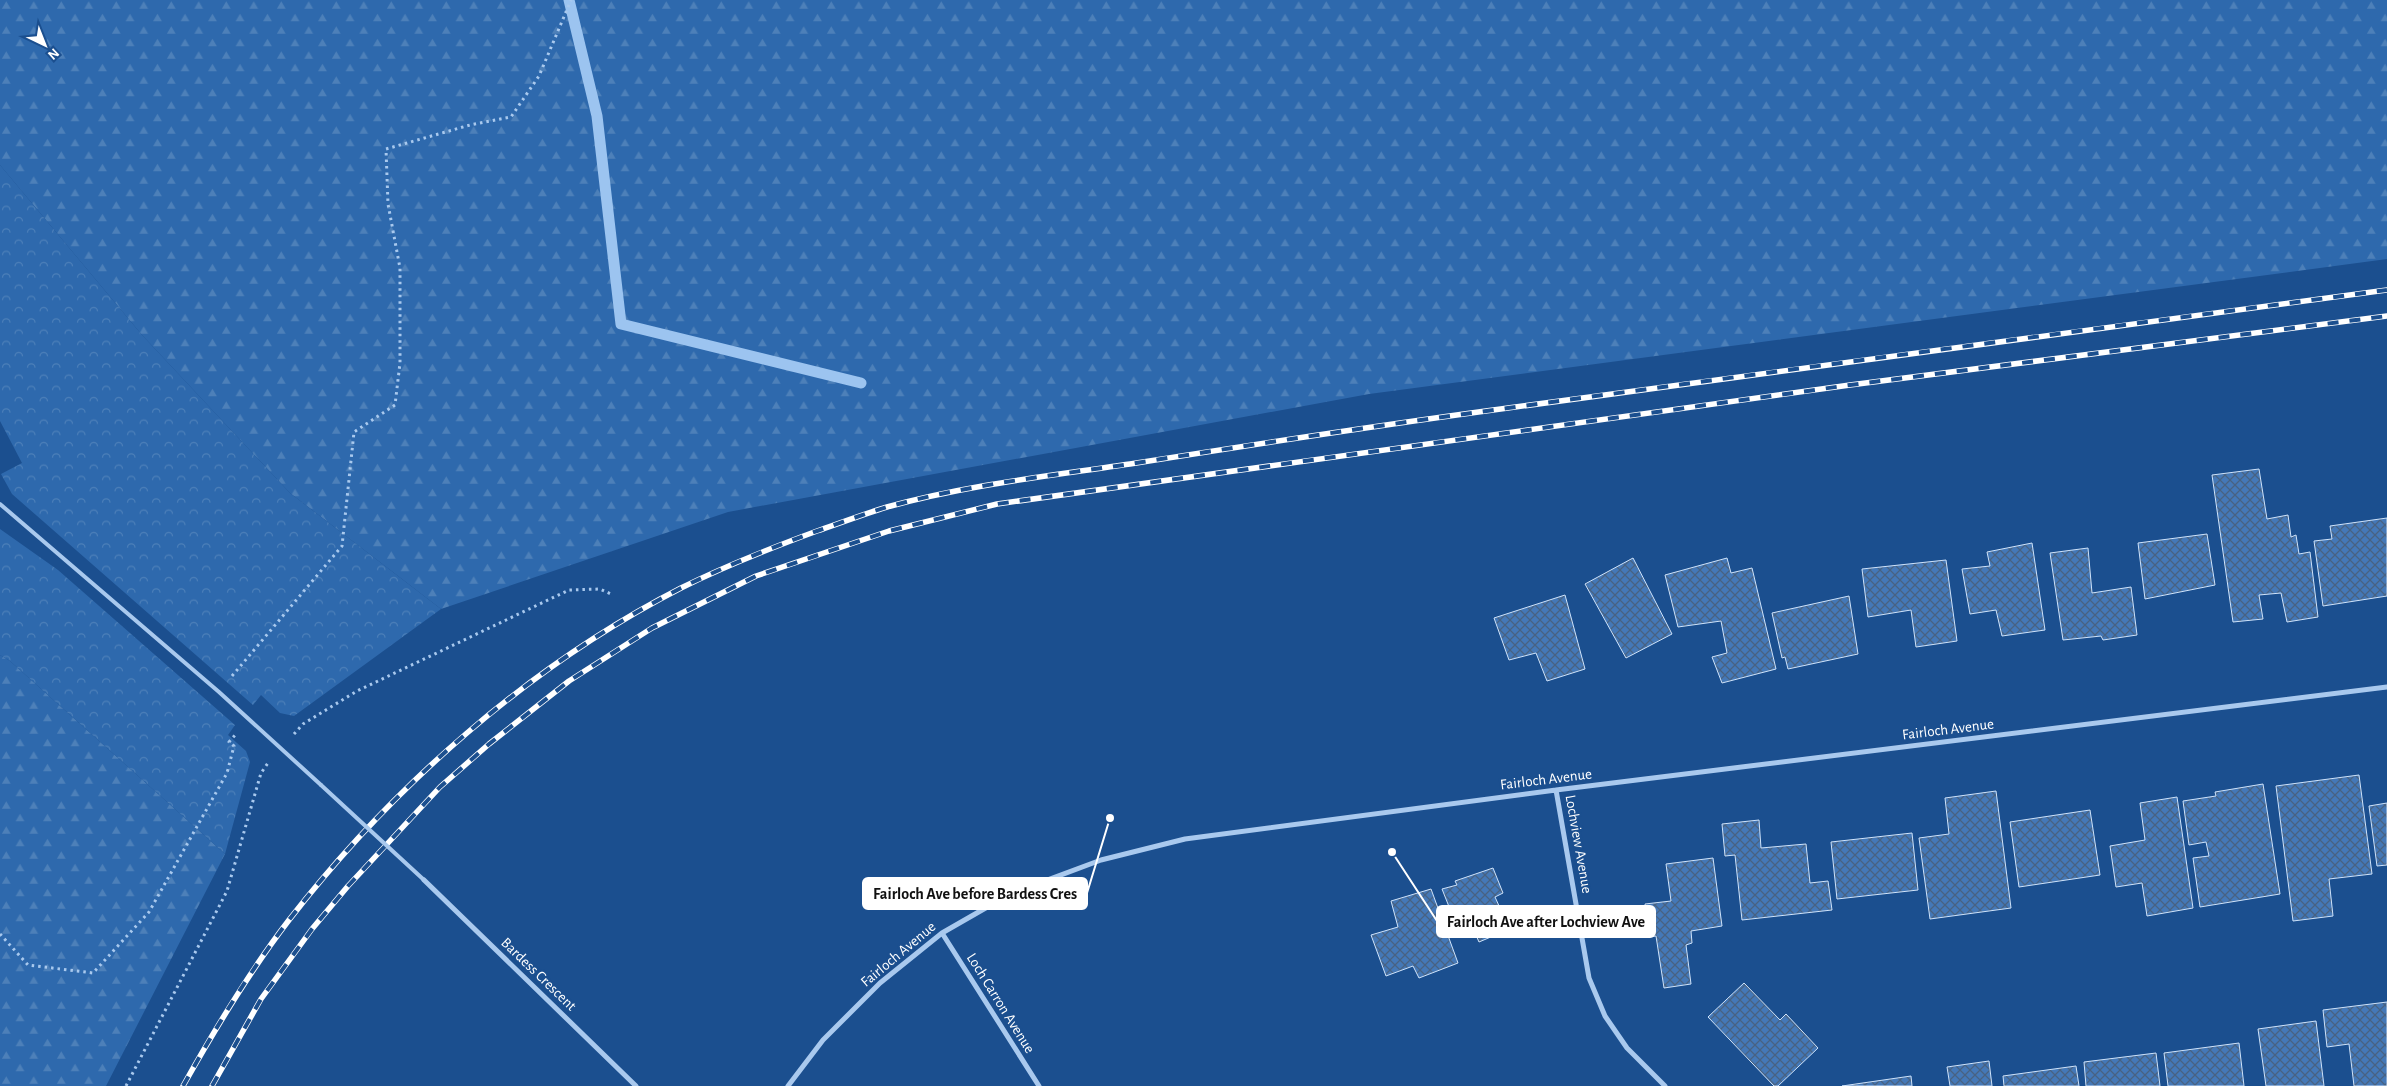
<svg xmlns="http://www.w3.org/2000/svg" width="2387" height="1086" viewBox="0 0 2387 1086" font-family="'Alegreya Sans',sans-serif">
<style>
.forest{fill:url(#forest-firs)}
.park{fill:url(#park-crowns)}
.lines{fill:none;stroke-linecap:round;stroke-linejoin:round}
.stream{stroke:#9cc4f0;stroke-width:11}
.building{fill:url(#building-cross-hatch);stroke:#cfe3fa}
.path{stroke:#a9c9ee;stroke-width:3;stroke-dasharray:2.5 4;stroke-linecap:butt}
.service{stroke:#a9c9ee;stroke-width:4}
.minor{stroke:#a9c9ee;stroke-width:5}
.rail-casing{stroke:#fff;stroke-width:5.5}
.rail{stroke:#1b4f8f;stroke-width:4;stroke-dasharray:11;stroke-linecap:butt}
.service-bridge{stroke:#a9c9ee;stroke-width:4}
.labels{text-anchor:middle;stroke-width:4.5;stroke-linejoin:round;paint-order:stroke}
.street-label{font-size:15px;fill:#fff;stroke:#1b4f8f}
.leader{fill:none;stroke:#fff;stroke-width:2}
.callout-dot{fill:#fff;stroke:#1b4f8f;stroke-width:2}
.callout{fill:#fff;stroke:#fff;stroke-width:2}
.callout-label{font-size:16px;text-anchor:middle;font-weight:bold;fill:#111}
</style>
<defs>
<pattern id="forest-firs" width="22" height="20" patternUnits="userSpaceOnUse" patternTransform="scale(1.25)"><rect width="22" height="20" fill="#2e69ad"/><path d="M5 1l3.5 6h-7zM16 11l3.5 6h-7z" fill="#4d80b9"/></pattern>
<pattern id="park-crowns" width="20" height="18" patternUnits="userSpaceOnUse" patternTransform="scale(1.25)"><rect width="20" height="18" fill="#2e69ad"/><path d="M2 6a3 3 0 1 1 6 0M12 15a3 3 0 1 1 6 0" fill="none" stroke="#4d80b9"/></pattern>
<pattern id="building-cross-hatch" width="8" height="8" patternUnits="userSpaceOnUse" patternTransform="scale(1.25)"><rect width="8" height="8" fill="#4478b7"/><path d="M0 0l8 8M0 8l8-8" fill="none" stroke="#486282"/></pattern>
</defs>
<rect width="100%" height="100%" fill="#1b4f8f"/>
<path class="forest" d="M 0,0 L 2387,0 L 2387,259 L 1369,394 L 728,512 L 441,609 L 290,493 L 142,335 L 0,165 Z
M 0,655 L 10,661 L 225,854 L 106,1086 L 0,1086 Z"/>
<path class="park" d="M 0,165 L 142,335 L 290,493 L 441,609 L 294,716 L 280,713 L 261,695 L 253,705 L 12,494 L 1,474 L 22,463 L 0,421 Z
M 0,529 L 58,570 L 235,725 L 228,735 L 246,751 L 250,762 L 225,854 L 10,661 L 0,655 Z"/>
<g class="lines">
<path class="stream" d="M 569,0 L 597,116 L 621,324 L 861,383"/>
</g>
<path class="building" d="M 2259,469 L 2267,519 L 2288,515 L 2291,537 L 2296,535 L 2299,554 L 2310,552 L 2318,617 L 2287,622 L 2281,593 L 2259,595 L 2263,619 L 2233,622 L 2212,475 Z
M 2387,518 L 2387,596 L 2323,606 L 2314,541 L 2332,539 L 2330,526 Z
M 2207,534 L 2215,585 L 2145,599 L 2138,543 Z
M 2032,543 L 2045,630 L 2002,636 L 1996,610 L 1970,614 L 1962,569 L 1990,566 L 1987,552 Z
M 2088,548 L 2092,593 L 2131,587 L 2137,635 L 2103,640 L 2101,636 L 2063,640 L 2050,553 Z
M 1633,558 L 1672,634 L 1626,658 L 1585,584 Z
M 1727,558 L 1731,573 L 1752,568 L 1776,669 L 1722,683 L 1712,657 L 1727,653 L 1721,621 L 1678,627 L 1665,575 Z
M 1946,560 L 1957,641 L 1916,647 L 1911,610 L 1868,617 L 1862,569 Z
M 1565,595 L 1585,669 L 1547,681 L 1536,653 L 1509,660 L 1494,618 Z
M 1849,596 L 1858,654 L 1788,669 L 1785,657 L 1782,658 L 1772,613 Z
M 2359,775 L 2372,874 L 2329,879 L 2333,916 L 2293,921 L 2276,786 Z
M 2263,784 L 2280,894 L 2200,907 L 2193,858 L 2209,856 L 2206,842 L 2189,845 L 2183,801 L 2216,796 L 2215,792 Z
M 1996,791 L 2011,908 L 1930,919 L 1919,838 L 1949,834 L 1945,798 Z
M 2177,797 L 2193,908 L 2147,916 L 2142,883 L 2116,887 L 2110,846 L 2145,840 L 2140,803 Z
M 2387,803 L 2387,865 L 2377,866 L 2369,806 Z
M 2090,810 L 2100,875 L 2019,887 L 2010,822 Z
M 1759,820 L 1761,848 L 1806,844 L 1810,883 L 1828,881 L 1832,910 L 1742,920 L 1735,855 L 1725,856 L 1722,824 Z
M 1912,833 L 1918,890 L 1837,899 L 1831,842 Z
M 1713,858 L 1722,926 L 1691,931 L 1692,943 L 1686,945 L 1691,984 L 1664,988 L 1656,936 L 1649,937 L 1645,904 L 1671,901 L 1666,864 Z
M 1493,868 L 1503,893 L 1495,897 L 1500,908 L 1497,910 L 1505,931 L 1479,942 L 1475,933 L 1461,937 L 1442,889 L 1457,885 L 1455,881 Z
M 1431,889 L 1458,963 L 1419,978 L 1413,966 L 1386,976 L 1371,935 L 1398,927 L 1391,901 Z
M 1744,983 L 1780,1020 L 1786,1014 L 1818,1048 L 1778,1086 L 1774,1086 L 1708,1017 Z
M 2387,1002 L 2387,1086 L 2354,1086 L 2349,1044 L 2327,1047 L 2323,1010 Z
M 2316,1021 L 2324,1086 L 2266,1086 L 2258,1029 Z
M 2239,1043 L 2244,1086 L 2168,1086 L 2164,1053 Z
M 2156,1053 L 2160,1086 L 2086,1086 L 2084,1062 Z
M 1989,1061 L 1992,1086 L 1950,1086 L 1947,1067 Z
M 2076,1066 L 2079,1086 L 2004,1086 L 2003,1076 Z
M 1911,1076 L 1912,1086 L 1842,1086 Z"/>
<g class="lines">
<path class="path" d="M 232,676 L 342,546 L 354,432 L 395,405 L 400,363 L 400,268 L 388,204 L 386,149 L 470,125 L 511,117 L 539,76 L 571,0
M 294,734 L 303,724 L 357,691 L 569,590 L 600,589 L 611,594
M 0,934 L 28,965 L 93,973 L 149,912 L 227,773 L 234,746 L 229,742 L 236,734
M 126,1086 L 227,891 L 261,773 L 268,763"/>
<path class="service" d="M 0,504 L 219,692 L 321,785"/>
<path class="minor" d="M 1556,790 L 1589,978 L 1605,1016 L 1627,1048 L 1665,1086
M 424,880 L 636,1086
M 942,933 L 1039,1086
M 788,1086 L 823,1040 L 880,983 L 942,933 L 1010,894 L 1101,860 L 1185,839 L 1556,790 L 2387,687"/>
<g class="rail-casing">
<path id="rail" d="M 183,1086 C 215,1029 249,972 289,920 C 393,786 529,666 681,588 C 725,566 771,548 817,531 C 840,523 864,514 887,507 C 966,485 1049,476 1130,464 C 1256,444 1381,425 1508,408 C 1801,368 2094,329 2387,290
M 212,1086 L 261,999 L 312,929 L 348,886 L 440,787 L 489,744 L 569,681 L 652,628 L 756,576 L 889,531 L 997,504 L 1850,385 L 2387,316"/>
</g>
<use href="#rail" class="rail"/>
<path class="service-bridge" d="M 321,785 L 424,880"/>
</g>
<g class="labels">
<g class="street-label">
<text transform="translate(1948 729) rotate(-7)" y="5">Fairloch Avenue</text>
<text transform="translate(1546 779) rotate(-7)" y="5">Fairloch Avenue</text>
<text transform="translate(1579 844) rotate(80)" y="5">Lochview Avenue</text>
<text transform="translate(898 954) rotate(-40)" y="5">Fairloch Avenue</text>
<text transform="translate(539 974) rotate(44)" y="5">Bardess Crescent</text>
<text transform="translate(1001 1003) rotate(58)" y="5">Loch Carron Avenue</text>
</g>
</g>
<path class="leader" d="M1110 818L1087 893M1392 852L1437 921"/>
<g class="callout-dot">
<circle cx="1110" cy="818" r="5"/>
<circle cx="1392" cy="852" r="5"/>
</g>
<g class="callout">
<rect x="863" y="878" width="224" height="31" rx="5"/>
<rect x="1437" y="906" width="218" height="31" rx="5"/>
</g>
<g class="callout-label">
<text x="975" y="899">Fairloch Ave before Bardess Cres</text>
<text x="1546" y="927">Fairloch Ave after Lochview Ave</text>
</g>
<g transform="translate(45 45) rotate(137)" stroke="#1b4f8f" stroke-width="4" paint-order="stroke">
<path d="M0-4L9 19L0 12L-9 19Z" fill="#ffffff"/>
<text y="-8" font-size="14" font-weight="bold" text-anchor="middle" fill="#ffffff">N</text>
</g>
</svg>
